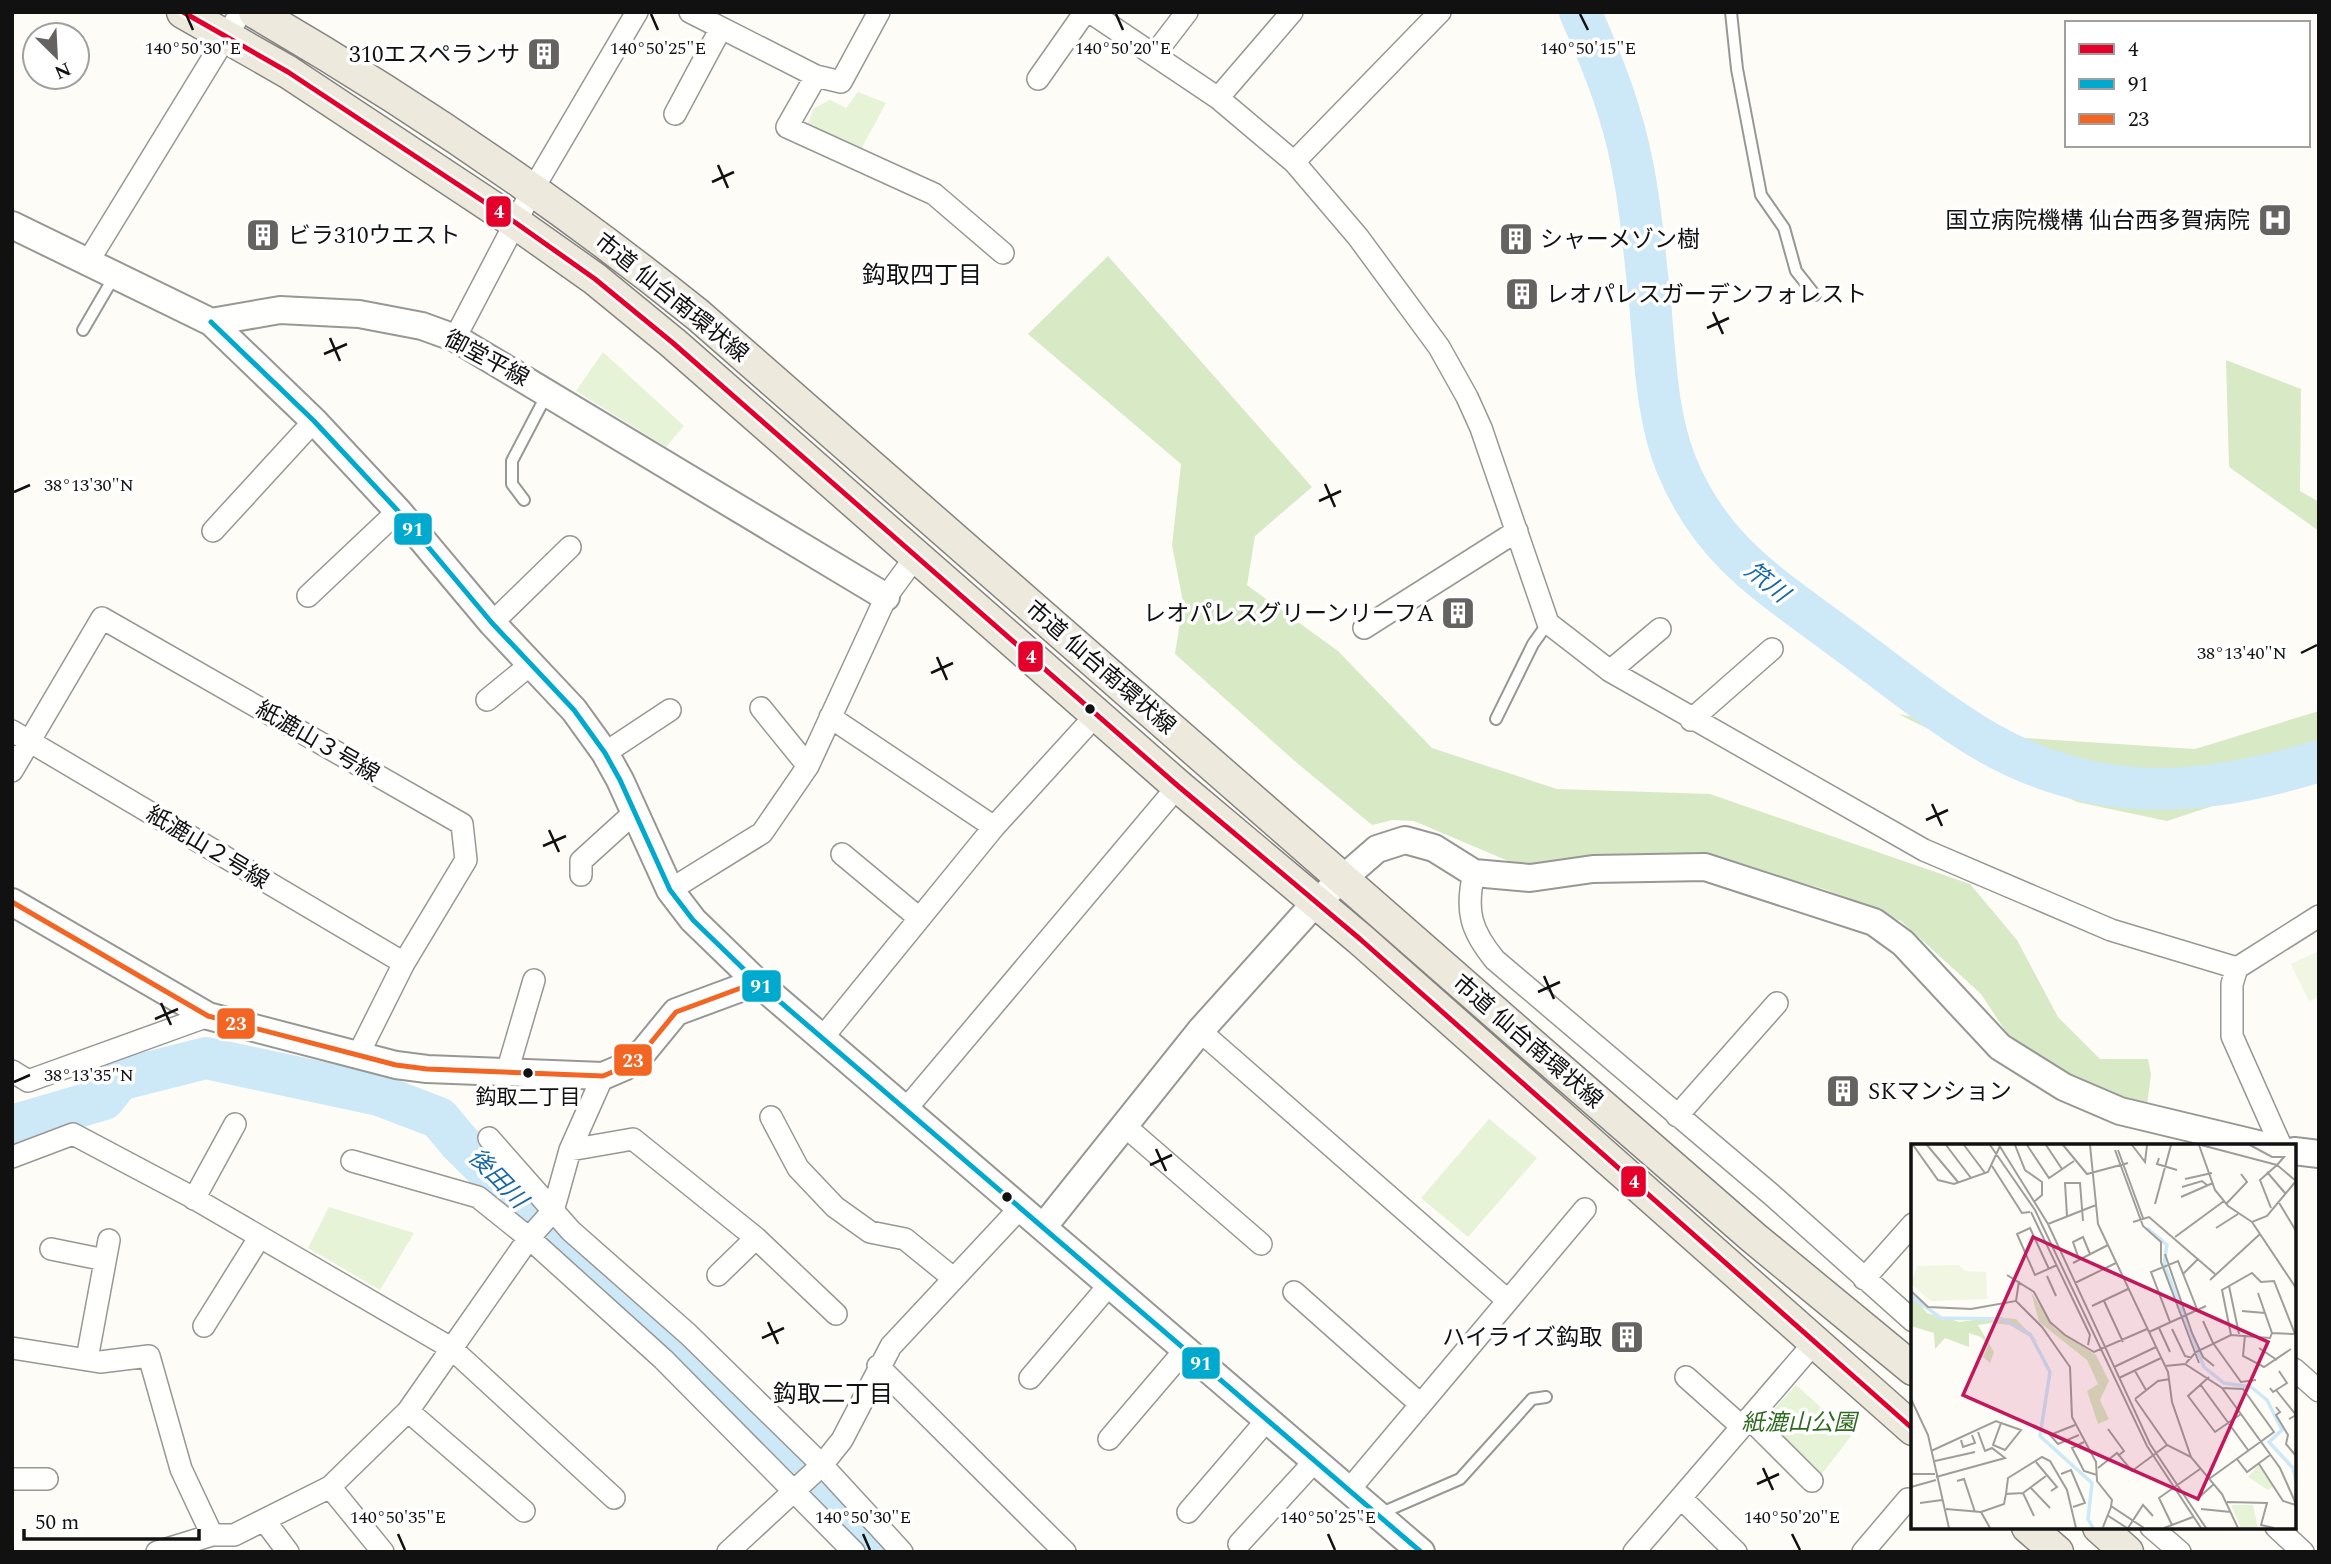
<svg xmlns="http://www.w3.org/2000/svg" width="2331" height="1564" viewBox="0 0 2331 1564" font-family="Spectral,'Noto Sans JP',serif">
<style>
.green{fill:#e7f3d7}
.forest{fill:#d8eac5}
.pitch{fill:#f0f6e1}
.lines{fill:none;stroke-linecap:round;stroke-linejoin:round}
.river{stroke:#cde8f7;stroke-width:42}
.service-casing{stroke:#979795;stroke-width:14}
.minor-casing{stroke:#979795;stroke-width:24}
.tertiary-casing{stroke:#979795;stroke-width:30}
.primary-casing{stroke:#858482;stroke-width:35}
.service{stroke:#fffffe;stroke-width:10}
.minor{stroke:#fffffe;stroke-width:21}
.tertiary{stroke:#fffffe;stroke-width:26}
.primary{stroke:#ede9dc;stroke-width:32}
.bus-1-casing{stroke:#fff;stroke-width:10}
.bus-2-casing{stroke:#fff;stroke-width:10}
.bus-3-casing{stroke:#fff;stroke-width:10}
.bus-1{stroke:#e4002b;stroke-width:5}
.bus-2{stroke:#00a9ce;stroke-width:5}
.bus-3{stroke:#f26522;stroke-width:5}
.ticks{fill:none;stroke:#111;stroke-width:2.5}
.bus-dot{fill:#111;stroke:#fff;stroke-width:2.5}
.labels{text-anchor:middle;stroke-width:7;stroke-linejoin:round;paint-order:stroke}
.bus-label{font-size:21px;fill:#111;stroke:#fff}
.poi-label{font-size:23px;fill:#111;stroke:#fff;text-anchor:end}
.street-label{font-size:23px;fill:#111;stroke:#fff}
.park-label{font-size:23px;font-style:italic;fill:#2f6b1f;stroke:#fff}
.neighbourhood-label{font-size:24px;fill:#111;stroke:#fff}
.water-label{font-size:24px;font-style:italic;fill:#1768a6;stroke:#fff}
.inset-river{fill:none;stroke:#cde8f7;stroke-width:3.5}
.inset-road{fill:none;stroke:#9f9e9b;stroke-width:2}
.view{fill:#c2185b;fill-opacity:0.15;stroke:#c2185b;stroke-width:3.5}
.inset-edge{fill:none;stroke:#111;stroke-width:3.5}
.ticks-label{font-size:18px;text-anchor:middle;fill:#111;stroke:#fff;stroke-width:7;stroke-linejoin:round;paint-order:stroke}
.line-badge{stroke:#fff;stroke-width:2.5}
.badge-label{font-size:19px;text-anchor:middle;font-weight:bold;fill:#fff}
</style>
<rect width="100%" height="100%" fill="#fdfcf7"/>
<path class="green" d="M 858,92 L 886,103 L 859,153 L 806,128 L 814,108 L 830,100 L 846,108 Z
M 603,352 L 684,426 L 666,447 L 576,391 Z
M 1489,1119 L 1537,1158 L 1468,1237 L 1421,1198 Z
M 329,1207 L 414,1233 L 380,1290 L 308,1248 Z
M 1796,1385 L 1852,1435 L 1821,1475 L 1773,1434 L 1767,1417 Z"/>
<path class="forest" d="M 1108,256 L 1312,487 L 1255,536 L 1247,585 L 1338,651 L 1432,748 L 1557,789 L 1710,794 L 1970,884 L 2017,940 L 2058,1017 L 2100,1059 L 2148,1059 L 2151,1074 L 2147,1105 L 2080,1088 L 2010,1038 L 1981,994 L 1901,921 L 1824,889 L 1710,858 L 1520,866 L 1414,821 L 1392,820 L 1372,825 L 1297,763 L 1175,654 L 1183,602 L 1172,545 L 1181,464 L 1028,334 Z
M 2226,360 L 2301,389 L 2300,491 L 2319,502 L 2319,531 L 2229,467 Z
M 2319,711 L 2319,771 L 2167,821 L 2077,802 L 1898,714 L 2025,738 L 2195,749 Z"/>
<path class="pitch" d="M 2319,951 L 2319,997 L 2309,1001 L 2291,964 Z"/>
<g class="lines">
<path class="river" d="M 1580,12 C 1602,61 1622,111 1632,164 C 1641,206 1644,250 1649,293 C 1655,348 1655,412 1676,464 C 1711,550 1767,583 1838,636 C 1878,665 1917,697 1958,724 C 2075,804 2189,802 2319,761
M 12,1126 L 104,1099 L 119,1080 L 206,1058 L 379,1095 L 439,1118 L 459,1142 L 616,1298 L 683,1351 L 880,1552"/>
<g class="service-casing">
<path id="service" d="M 1731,12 L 1737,69 L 1761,195 L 1784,228 L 1796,271 L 1815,295
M 83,330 L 115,275
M 524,500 L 512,484 L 512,461 L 547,394
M 1496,719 L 1533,644 L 1548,623
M 1379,1514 L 1460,1479 L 1532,1399 L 1546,1397"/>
</g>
<g class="minor-casing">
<path id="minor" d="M 690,12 L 816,76 L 841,82 L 879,12
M 1090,12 L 1218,98 L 1294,162 L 1358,237 L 1439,347 L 1467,397 L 1481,428 L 1548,623 L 1610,671 L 1924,850 L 2111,930 L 2237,968
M 1154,55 L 1187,12
M 816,76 L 787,127 L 934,194 L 1003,253
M 1038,79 L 1085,12
M 1218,98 L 1292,12
M 675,114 L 721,28
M 1294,162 L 1440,12
M 89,260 L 241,12
M 455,338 L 533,189 L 637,12
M 213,531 L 314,421
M 308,596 L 398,511
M 492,623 L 570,547
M 1364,628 L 1517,531
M 1610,671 L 1660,629
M 487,700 L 531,664
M 761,708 L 808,766
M 830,717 L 994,827
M 1691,720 L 1772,649
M 12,731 L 404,963
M 605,753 L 670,710
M 12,771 L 102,618 L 462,824 L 466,860 L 404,963 L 358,1055
M 842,854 L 919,918
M 1474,873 C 1465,911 1471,931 1495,960 L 1772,1195 L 1913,1321
M 581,875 L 581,861 L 635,812
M 670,890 L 762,833 L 808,766 L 886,597 L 916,556
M 1200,1031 L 1506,1299
M 823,1037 L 994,827 L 1096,715
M 12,1071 L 28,1081 L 208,1016
M 507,1072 L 534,980
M 906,1109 L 1178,786
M 1677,1116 L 1777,1003
M 771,1117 L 798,1168 L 835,1207 L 870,1232 L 905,1239 L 953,1278
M 1126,1127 L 1261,1244
M 489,1138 L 571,1231 L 688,1334 L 822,1465 L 902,1552
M 2281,1146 L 2232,1036 L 2232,984 L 2237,968 L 2319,916
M 570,1150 L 633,1139 L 756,1238 L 836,1314
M 12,1157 L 73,1134 L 190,1196 L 451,1348 L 614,1498
M 352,1161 L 478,1197 L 529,1238 L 663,1359 L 854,1552
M 194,1199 L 235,1124
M 51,1249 L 105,1260
M 718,1275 L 756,1238
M 1864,1279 L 1913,1224
M 1294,1292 L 1419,1403
M 204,1326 L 259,1238
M 12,1348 L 100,1362 L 149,1356 L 181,1469 L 212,1535
M 87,1359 L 109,1240
M 878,1366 L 1065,1552
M 2294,1369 L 2319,1391
M 1686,1377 L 1741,1426
M 1030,1378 L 1110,1284
M 408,1411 L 524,1511
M 1749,1418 L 1812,1481
M 1109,1439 L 1185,1350
M 12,1479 L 47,1479
M 330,1487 L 383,1552
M 1349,1490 L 1585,1209
M 1681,1498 L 1736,1552
M 1188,1512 L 1266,1421
M 264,1520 L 288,1552
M 2151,1527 L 2180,1552
M 2276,1527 L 2303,1552
M 1239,1544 L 1314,1462
M 157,1552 L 212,1535 L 234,1535 L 330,1487 L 408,1411 L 529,1238 L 553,1211 L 570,1150 L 603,1076
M 728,1552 L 822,1465 L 842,1440 L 891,1346 L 1020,1208
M 1634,1552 L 1814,1343
M 1863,1552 L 1908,1499"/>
</g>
<g class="tertiary-casing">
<path id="tertiary" d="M 12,225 L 211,322 L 280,310 L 359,314 L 422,326 L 455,338 L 886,597
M 211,322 L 314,421 L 398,511 L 492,623 L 574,710 L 605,753 L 620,780 L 670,890 L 693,920 L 757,982 L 1421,1552
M 12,902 L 208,1016 L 396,1065 L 427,1069 L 603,1076 L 624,1067 L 644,1051 L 676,1012 L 757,982
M 2294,1151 L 2319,1154
M 1044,1226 L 1200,1031 L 1316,902 L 1377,849 L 1405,840 L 1434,848 L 1474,873 L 1530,878 L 1593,869 L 1705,867 L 1874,922 L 1903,943 L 2000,1047 L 2064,1087 L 2120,1111 L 2266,1146"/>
</g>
<g class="primary-casing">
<path id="primary" d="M 183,12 L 288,72 L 516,223 L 595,279 L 673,343 L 1178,786 L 1360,939 L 1913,1429
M 255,12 C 410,102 559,203 698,315 L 1570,1078 L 1754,1238 L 1913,1369
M 2028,1527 L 2057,1552
M 2099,1527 L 2127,1552"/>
</g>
<use href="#service" class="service"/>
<use href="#minor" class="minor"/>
<use href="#tertiary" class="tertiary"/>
<use href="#primary" class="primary"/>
<g class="bus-1-casing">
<path id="bus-1" d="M 183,12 L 288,72 L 516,223 L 595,279 L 673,343 L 1178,786 L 1360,939 L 1913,1429"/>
</g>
<g class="bus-2-casing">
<path id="bus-2" d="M 211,322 L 314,421 L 398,511 L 492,623 L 574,710 L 605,753 L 620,780 L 670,890 L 693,920 L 757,982 L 1421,1552"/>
</g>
<g class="bus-3-casing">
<path id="bus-3" d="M 12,902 L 208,1016 L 396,1065 L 427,1069 L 603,1076 L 624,1067 L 644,1051 L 676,1012 L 757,982"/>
</g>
<use href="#bus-1" class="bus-1"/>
<use href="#bus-2" class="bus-2"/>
<use href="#bus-3" class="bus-3"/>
</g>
<path class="ticks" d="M 186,14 L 193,30M 651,14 L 658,30M 1116,14 L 1123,30M 1580,14 L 1588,30M 718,165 L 728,188M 712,182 L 734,172M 1713,312 L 1723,334M 1707,328 L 1729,318M 330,338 L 340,361M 324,354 L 347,344M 1325,484 L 1335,507M 14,492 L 30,485M 1319,501 L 1341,491M 2301,653 L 2317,645M 937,657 L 947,680M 931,673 L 953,663M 1932,804 L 1942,826M 1926,820 L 1948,810M 549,830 L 559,852M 543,846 L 566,836M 1544,976 L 1554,999M 1538,992 L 1560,982M 161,1003 L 171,1025M 155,1019 L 178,1009M 14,1082 L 30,1075M 1156,1149 L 1166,1171M 1150,1165 L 1172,1155M 768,1322 L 778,1344M 762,1338 L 784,1328M 1763,1468 L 1773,1490M 1757,1484 L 1779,1474M 398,1534 L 405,1550M 863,1534 L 870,1550M 1328,1534 L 1335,1550M 1792,1534 L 1800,1550"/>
<defs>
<g id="building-square" transform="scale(1.75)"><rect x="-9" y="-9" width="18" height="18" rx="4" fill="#646362" stroke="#fff"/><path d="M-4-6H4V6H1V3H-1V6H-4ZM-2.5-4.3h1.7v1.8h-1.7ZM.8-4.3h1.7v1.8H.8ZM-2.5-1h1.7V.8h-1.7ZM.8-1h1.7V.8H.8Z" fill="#fff"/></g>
<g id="hospital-square" transform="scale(1.75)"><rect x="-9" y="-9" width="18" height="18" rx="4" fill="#646362" stroke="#fff"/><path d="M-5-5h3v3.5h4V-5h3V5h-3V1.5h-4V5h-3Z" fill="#fff"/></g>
</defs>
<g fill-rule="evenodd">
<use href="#building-square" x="544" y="54"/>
<use href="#hospital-square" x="2275" y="220"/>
<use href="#building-square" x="263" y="235"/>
<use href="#building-square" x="1516" y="239"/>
<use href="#building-square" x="1522" y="294"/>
<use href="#building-square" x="1458" y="613"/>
<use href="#building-square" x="1843" y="1091"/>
<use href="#building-square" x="1627" y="1337"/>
</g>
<g class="bus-dot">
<circle cx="1090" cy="709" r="6"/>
<circle cx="528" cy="1073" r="6"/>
<circle cx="1007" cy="1197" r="6"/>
</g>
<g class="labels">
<g class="bus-label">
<text x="528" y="1104">鈎取二丁目</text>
</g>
<g class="poi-label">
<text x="520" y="62">310エスペランサ</text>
<text x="2250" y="228">国立病院機構 仙台西多賀病院</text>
<text x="288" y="243" text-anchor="start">ビラ310ウエスト</text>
<text x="1540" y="247" text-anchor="start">シャーメゾン樹</text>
<text x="1546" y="302" text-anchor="start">レオパレスガーデンフォレスト</text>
<text x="1434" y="621">レオパレスグリーンリーフA</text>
<text x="1868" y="1099" text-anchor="start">SKマンション</text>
<text x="1602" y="1345">ハイライズ鈎取</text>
</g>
<g class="street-label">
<text transform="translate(672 297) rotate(39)" y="8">市道 仙台南環状線</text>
<text transform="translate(487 358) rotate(28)" y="8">御堂平線</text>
<text transform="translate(1101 667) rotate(41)" y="8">市道 仙台南環状線</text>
<text transform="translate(318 741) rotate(30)" y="8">紙漉山３号線</text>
<text transform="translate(208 847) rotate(31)" y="8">紙漉山２号線</text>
<text transform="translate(1528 1041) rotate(41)" y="8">市道 仙台南環状線</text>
</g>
<g class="park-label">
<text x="1799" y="1430">紙漉山公園</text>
</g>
<g class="neighbourhood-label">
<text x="922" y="283">鈎取四丁目</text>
<text x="833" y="1402">鈎取二丁目</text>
</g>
<g class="water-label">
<text transform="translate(1767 582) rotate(39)" y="8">笊川</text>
<text transform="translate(498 1178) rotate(46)" y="8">後田川</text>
</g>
</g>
<g transform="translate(1911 1144)">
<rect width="385" height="385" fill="#fdfcf7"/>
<path d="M 347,321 L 362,343 L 357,346 L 337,333 ZM 320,361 L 342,361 L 347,384 L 330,384 Z" fill="#e7f3d7"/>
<path d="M 0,148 L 16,169 L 49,178 L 81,173 L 105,175 L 127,198 L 99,181 L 81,179 L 67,181 L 83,208 L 79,219 L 72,213 L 77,202 L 70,193 L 58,189 L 58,203 L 34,194 L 24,205 L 23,189 L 0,182 ZM 120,148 L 143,184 L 185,211 L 198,237 L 189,256 L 198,275 L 187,280 L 176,247 L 187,240 L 176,216 L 128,178 Z" fill="#d8eac5"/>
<path d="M 48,121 L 54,127 L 75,128 L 76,155 L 20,157 L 0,140 L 6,122 Z" fill="#f0f6e1"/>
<path class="inset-river" d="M 236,84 L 256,101 L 253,120 L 293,223 L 313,239 L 340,243 L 356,256 L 371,286 L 358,298 L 382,324 L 385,338M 0,152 L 30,174 L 91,175 L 119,190 L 139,228 L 129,292 L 181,339 L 177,375 L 182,384"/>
<path class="inset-road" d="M 2,1 L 27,36 L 43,40 L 77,28 L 89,2M 16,1 L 47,38M 35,1 L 60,34M 53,1 L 74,29M 79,1 L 124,66 L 236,302 L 290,384M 88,1 L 137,80 L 239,300 L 295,384M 104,1 L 114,26 L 131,38 L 131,51 L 124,57M 116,1 L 138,34 L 163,17M 135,1 L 151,25M 152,1 L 176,30 L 217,19M 179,1 L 187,80 L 257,228 L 261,258 L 280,313M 221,1 L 234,18 L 236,1M 288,1 L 304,46 L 317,62 L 341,78 L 356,72 L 385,37M 290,1 L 366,21M 339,1 L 361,13 L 373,13 L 366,21 L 385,37M 204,6 L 232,82 L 250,98 L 250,118 L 288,219M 207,6 L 232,74M 248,14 L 246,20 L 266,26M 81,22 L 111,69 L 119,68M 356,28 L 374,49M 274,35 L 301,29M 271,43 L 291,37 L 296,41M 270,53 L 302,39M 367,57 L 385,87M 244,60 L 260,1M 315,60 L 336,38 L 330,30M 360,64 L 349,36 L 366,21M 120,68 L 179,191 L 177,201M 156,72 L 154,39 L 169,39 L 172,77M 222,78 L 238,73 L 304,130M 341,78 L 385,144M 137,80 L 185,61M 305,84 L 327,70M 264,93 L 313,57M 254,110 L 281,189 L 292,213 L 303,222M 168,115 L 162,98 L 172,93 L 179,110M 162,119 L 197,101M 138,125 L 119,84 L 106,90 L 124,131 L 146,121M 272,130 L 287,115M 96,131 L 123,148 L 139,178 L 154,191 L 183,208 L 236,185M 136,132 L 145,152M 299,136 L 349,90M 164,139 L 205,119M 318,142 L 328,190M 0,147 L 17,163 L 60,165 L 105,157 L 108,137M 347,149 L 361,189 L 383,190M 105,157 L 131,183 L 159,223 L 161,273 L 185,318 L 186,337 L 201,356 L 200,362 L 233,384M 193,157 L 212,198M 181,162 L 217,145M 331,167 L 354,169M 292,177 L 302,199 L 330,238 L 345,236M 259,178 L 240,128 L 267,117 L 286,165M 248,184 L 259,208M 261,185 L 274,212 L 281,214M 238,188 L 295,162M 320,191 L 311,146 L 341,129 L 350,138 L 363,137 L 384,190M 334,191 L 332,212 L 353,223 L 380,205M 348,204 L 366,216M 275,219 L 285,208 L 320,191 L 359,194 L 361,189M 254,222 L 274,220 L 311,244 L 369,324 L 385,360M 203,223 L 245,203M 224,227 L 235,246M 298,233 L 277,252 L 304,288 L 330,270M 208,234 L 250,214M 289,240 L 337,306M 359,244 L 362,248 L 376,239 L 368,227M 365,246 L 385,271 L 378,275M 0,255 L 17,291 L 38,384M 224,255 L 256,301 L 280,313 L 311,350 L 327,384M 224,255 L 247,237 L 259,235M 365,263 L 369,268 L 365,271 L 377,291 L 375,300 L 385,312M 164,281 L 139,291 L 147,300 L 168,291M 197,285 L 213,307 L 208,311M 50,296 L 52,303 L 64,299 L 61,291M 173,298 L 161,304 L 173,327 L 186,331M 20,307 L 85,277 L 90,279 L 82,301 L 94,306 L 110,286 L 90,279M 326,315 L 336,328 L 359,311M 24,317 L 64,308M 125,318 L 146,343 L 140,347M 348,320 L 372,357 L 385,361M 187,324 L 206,309 L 221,327 L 256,301M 0,330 L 24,330M 150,330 L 160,326 L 174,359 L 162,363M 25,333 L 94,314 L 81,304 L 74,307 L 67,288M 298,335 L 363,288 L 332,245 L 311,244M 46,337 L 53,335 L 64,368M 0,343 L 25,336M 119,343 L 139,364M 112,349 L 123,372M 95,350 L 97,334 L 131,313 L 139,317 L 156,346 L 165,384M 285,356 L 303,340M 316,358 L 356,359 L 350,381 L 363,384M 9,359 L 31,356M 35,365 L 70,368 L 79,384M 290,365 L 320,368M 70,368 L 93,360 L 95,350 L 112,349 L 135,332M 196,371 L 216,384M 261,381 L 248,354 L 289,325M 192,383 L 200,363M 217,384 L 232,361 L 242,372M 253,384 L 282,373"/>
<path class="view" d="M 122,93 L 357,198 L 287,355 L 52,251 Z"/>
<rect width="385" height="385" class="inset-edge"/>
</g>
<g class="ticks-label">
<text x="193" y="54">140°50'30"E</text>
<text x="658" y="54">140°50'25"E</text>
<text x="1123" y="54">140°50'20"E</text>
<text x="1588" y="54">140°50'15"E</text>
<text x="89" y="491">38°13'30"N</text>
<text x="2242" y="659">38°13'40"N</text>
<text x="89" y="1081">38°13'35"N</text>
<text x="398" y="1523">140°50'35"E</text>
<text x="863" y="1523">140°50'30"E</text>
<text x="1328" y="1523">140°50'25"E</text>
<text x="1792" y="1523">140°50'20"E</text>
</g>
<g class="line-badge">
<rect x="485" y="195" width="27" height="33" rx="7" fill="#e4002b"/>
<rect x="393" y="512" width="40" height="34" rx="7" fill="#00a9ce"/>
<rect x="1017" y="640" width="27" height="33" rx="7" fill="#e4002b"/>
<rect x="741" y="969" width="41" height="34" rx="7" fill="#00a9ce"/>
<rect x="216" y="1007" width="40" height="33" rx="7" fill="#f26522"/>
<rect x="613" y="1043" width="40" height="34" rx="7" fill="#f26522"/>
<rect x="1620" y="1165" width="27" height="33" rx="7" fill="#e4002b"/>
<rect x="1181" y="1346" width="40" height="34" rx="7" fill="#00a9ce"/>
</g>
<g class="badge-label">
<text x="499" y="218">4</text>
<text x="413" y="536">91</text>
<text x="1031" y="663">4</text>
<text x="761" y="993">91</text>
<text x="236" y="1030">23</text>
<text x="633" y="1067">23</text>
<text x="1634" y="1188">4</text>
<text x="1201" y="1370">91</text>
</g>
<rect width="2331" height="1564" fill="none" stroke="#111111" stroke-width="28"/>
<rect x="2065" y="21" width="245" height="126" fill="#ffffff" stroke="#a0a0a0" stroke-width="2"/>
<rect x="2079" y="44" width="35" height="10" fill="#e4002b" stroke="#a0a0a0" stroke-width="2"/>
<text x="2128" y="56" font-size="21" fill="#111111">4</text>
<rect x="2079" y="79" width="35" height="10" fill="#00a9ce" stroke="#a0a0a0" stroke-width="2"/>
<text x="2128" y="91" font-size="21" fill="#111111">91</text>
<rect x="2079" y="114" width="35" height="10" fill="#f26522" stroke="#a0a0a0" stroke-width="2"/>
<text x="2128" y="126" font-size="21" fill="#111111">23</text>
<g transform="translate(56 56) rotate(156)"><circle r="33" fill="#ffffff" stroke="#a0a0a0" stroke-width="2"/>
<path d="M0-5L12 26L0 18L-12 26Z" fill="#646362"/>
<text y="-10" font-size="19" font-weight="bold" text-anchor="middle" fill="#111111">N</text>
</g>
<path d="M24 1529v10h175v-10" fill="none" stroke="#111111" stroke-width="3.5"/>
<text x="35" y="1529" font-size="21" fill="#111111" stroke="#ffffff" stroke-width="5" paint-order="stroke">50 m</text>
</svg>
